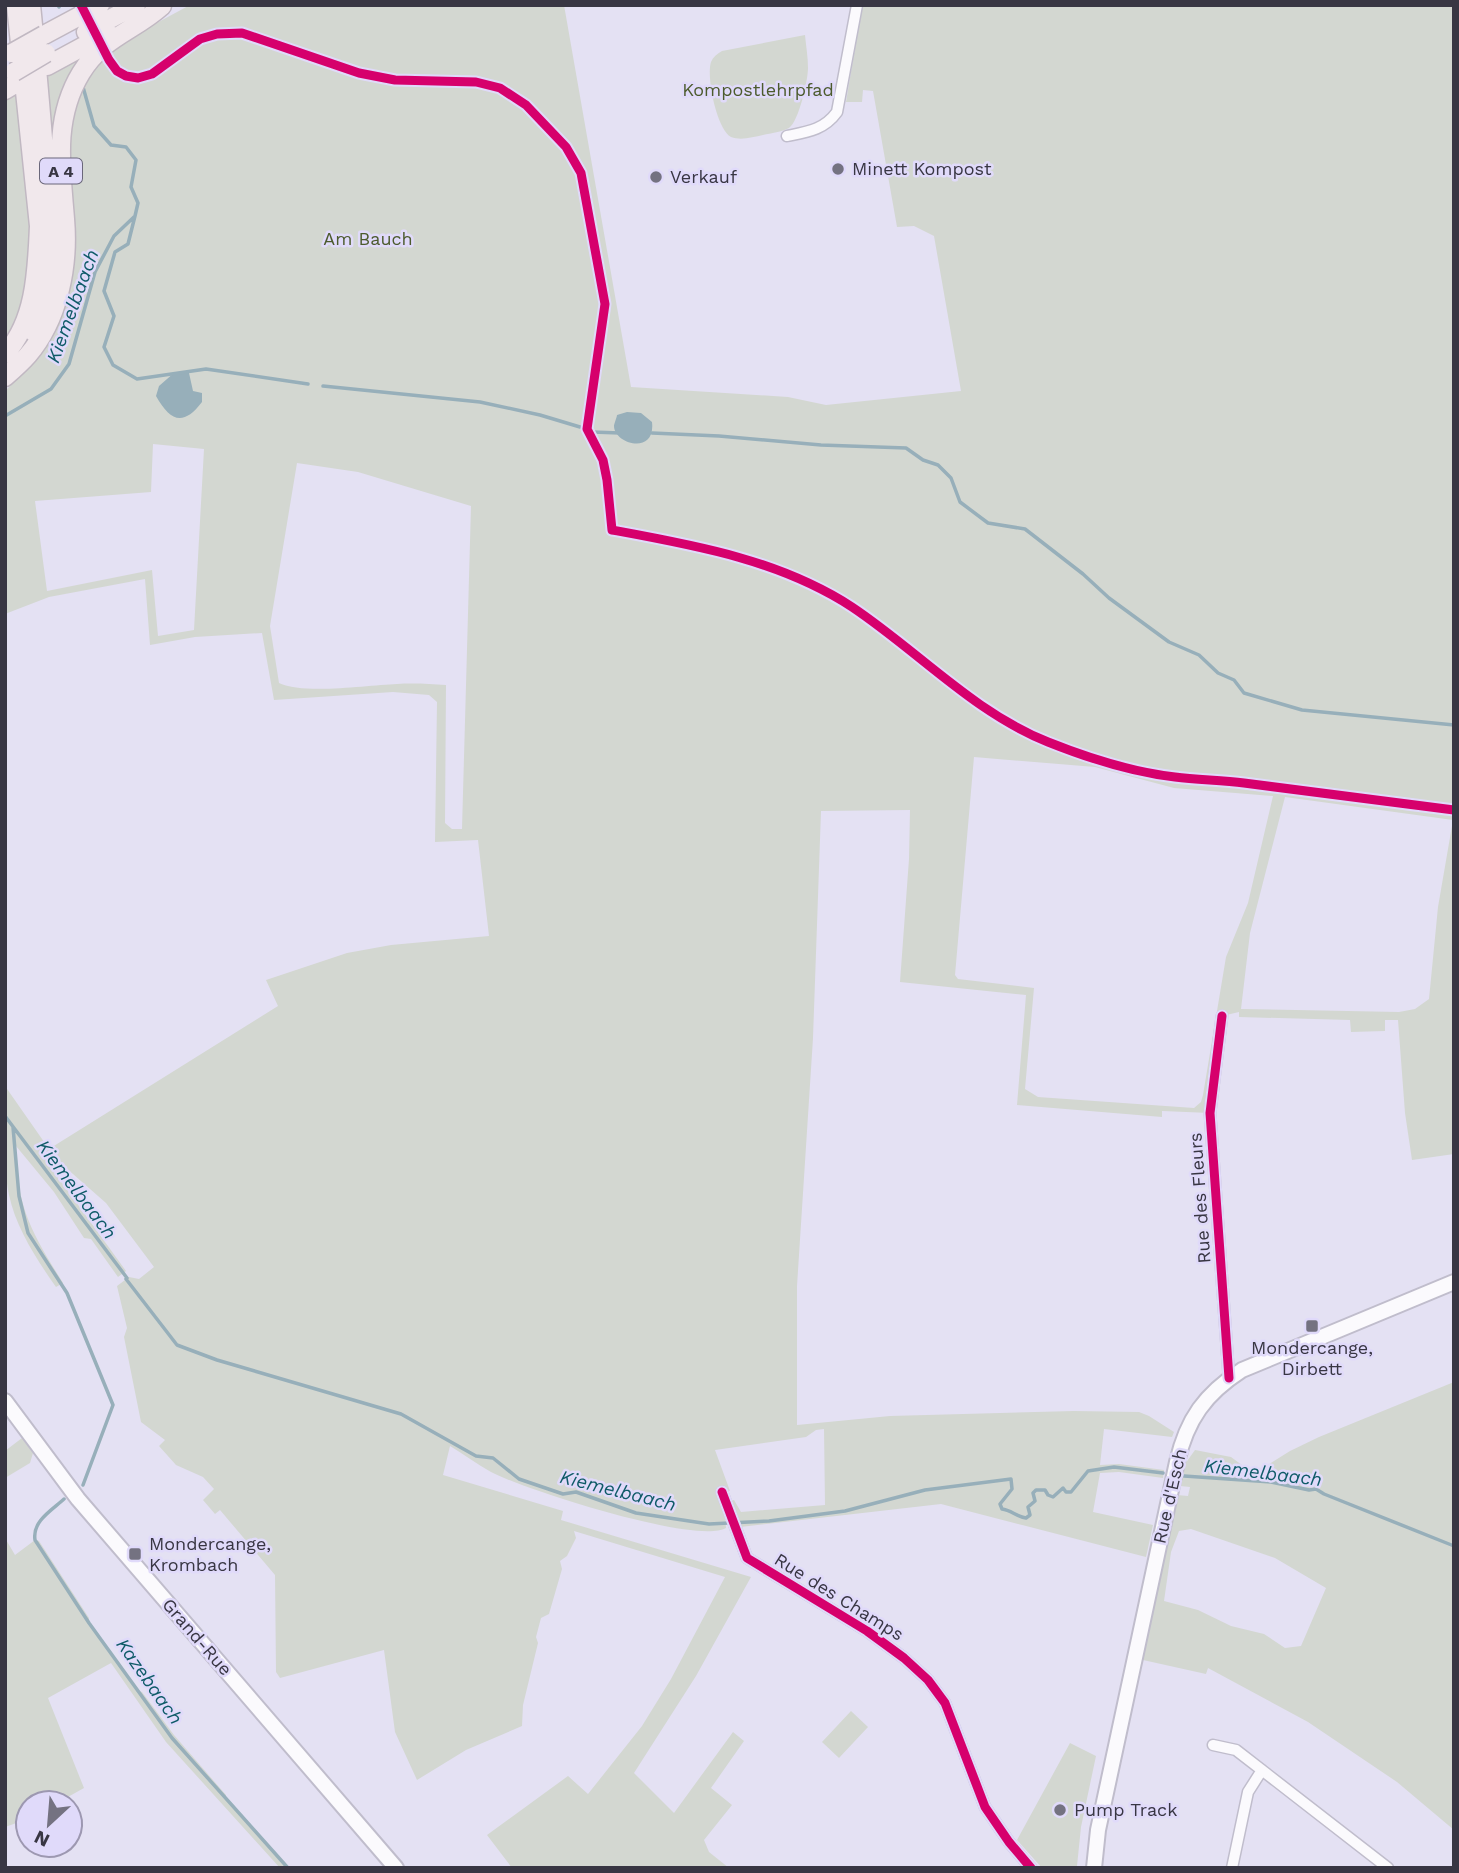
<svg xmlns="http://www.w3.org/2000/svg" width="1459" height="1873" viewBox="0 0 1459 1873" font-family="'Work Sans',sans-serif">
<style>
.green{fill:#d3d7d1;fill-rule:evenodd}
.water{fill:#97afba}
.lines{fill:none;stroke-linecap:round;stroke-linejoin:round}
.stream{stroke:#97afba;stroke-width:3.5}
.minor-casing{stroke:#c0bdcc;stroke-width:13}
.secondary-casing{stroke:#c0bdcc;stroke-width:18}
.motorway-casing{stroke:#c1b8c2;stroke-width:21}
.minor{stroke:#fbfafd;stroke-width:10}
.secondary{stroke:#fbfafd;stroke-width:14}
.motorway{stroke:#f1e8ec;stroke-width:18}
.motorway-bridge-casing{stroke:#c1b8c2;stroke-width:21;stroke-linecap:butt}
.motorway-bridge{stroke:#f1e8ec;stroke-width:18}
.cycleway-casing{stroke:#e0dafa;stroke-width:13}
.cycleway{stroke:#d6006c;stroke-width:9}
.poi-dot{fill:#747281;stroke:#e0dafa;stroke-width:2.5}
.labels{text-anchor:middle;stroke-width:5;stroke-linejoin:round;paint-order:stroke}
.shield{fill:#e0dafa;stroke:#6a677a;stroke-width:2}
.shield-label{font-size:16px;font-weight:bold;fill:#383643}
.park-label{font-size:18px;fill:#4c5b2d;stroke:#e0dafa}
.poi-label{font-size:18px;fill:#383643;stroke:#e0dafa;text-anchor:start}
.street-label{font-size:18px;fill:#383643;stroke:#e0dafa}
.water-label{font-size:19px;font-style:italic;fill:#0f5b68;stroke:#e0dafa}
</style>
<rect width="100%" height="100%" fill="#e4e1f3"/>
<path class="green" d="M 190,5 L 564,5 L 631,387 L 788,397 L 826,405 L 961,391 L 934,236 L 914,226 L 897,227 L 873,91 L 863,90 L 862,102 L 846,102 L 862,5 L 1454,5 L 1454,1154 L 1412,1160 L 1405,1113 L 1398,1020 L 1385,1020 L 1385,1031 L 1351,1032 L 1350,1020 L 1239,1017 L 1239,1012 L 1222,1016 L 1210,1113 L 1162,1111 L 1162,1117 L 1017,1105 L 1026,995 L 900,982 L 909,859 L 910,810 L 821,811 L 813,1038 L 797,1286 L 797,1425 L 890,1416 L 1074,1411 L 1139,1412 L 1149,1416 L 1174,1432 L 1172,1437 L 1104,1429 L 1100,1465 L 1119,1464 L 1164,1470 L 1163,1478 L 1119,1472 L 1100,1473 L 1093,1512 L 1153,1525 L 1146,1557 L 941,1504 L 740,1527 L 731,1501 L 734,1500 L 741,1512 L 825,1505 L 824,1429 L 816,1430 L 806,1437 L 715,1450 L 730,1491 L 723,1492 L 726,1528 C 696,1545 525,1490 491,1472 C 477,1464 463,1454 450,1446 L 443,1475 L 563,1511 L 561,1520 L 751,1577 L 696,1676 L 634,1773 L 674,1813 L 733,1732 L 744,1741 L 711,1788 L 732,1805 L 704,1840 L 709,1852 L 729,1868 L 512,1868 L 487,1835 L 568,1776 L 588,1794 L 642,1726 L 671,1679 L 725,1577 L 574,1531 L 576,1538 L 567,1556 L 560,1561 L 562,1569 L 549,1614 L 541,1618 L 536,1637 L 538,1643 L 523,1705 L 522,1726 L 466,1750 L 417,1780 L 395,1732 L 384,1650 L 280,1678 L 276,1672 L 275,1575 L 220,1510 L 215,1514 L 203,1500 L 214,1489 L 203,1477 L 176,1465 L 159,1446 L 165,1440 L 141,1422 L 124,1337 L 127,1328 L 117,1286 L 129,1277 L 139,1279 L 154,1267 L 106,1203 L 65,1167 L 56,1156 L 47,1162 L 126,1271 L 118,1277 L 91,1239 L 84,1238 L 54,1192 L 16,1146 C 16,1207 32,1233 63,1283 L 56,1287 C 37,1260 16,1228 9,1195 C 2,1160 5,1122 5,1086 L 49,1149 L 278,1006 L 266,980 L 347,953 L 391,945 L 489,936 L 478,840 L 435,842 L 437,702 L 429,695 L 393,692 L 274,700 L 262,633 L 195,637 L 150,645 L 145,579 L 49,597 L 5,614 L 5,391 L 28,368 L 68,177 L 70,116 L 86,78 L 114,46 ZM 153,444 L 204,449 L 194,630 L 158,636 L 152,570 L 47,591 L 35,501 L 151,492 ZM 297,463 L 358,472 L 471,506 L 462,829 L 452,829 L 445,823 L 446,685 C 430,684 414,683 397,684 C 368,685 304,695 279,683 L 270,626 ZM 974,757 L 1095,767 L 1174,788 L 1273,796 L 1248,903 L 1226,957 L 1203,1095 L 1201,1102 L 1194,1108 L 1038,1097 L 1025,1089 L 1034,988 L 958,979 L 955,975 ZM 1285,797 L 1453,820 L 1438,907 L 1429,999 L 1415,1009 L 1399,1012 L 1241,1009 L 1250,933 Z
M 805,35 C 806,46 808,57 808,68 C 808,80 799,121 789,128 C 782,132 771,133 763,135 C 753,137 741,141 731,137 C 717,130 706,77 711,62 C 713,57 717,54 722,51 Z
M 79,55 L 83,62 L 57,173 L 50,143 L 47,72 Z
M 18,87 C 25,160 40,237 21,309 C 18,320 11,332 5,343 L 5,95 Z
M 1454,1382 L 1454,1830 L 1397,1782 L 1308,1722 L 1208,1668 L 1206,1674 L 1143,1660 L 1172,1509 L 1177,1495 L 1188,1496 L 1190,1487 L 1180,1486 L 1185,1464 L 1195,1450 L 1231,1457 L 1246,1468 L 1256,1470 L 1263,1468 L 1290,1451 L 1319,1437 ZM 1191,1529 L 1275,1558 L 1326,1588 L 1301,1646 L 1285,1648 L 1264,1634 L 1231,1626 L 1198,1610 L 1164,1601 L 1171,1552 L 1179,1531 Z
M 22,1438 L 33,1453 L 30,1463 L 5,1478 L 5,1451 Z
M 5,1538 L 15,1555 L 35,1540 L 39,1541 L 89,1618 L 89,1623 L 138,1691 L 142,1692 L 174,1735 L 226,1795 L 226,1800 L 288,1868 L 280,1868 L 166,1742 L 111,1663 L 48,1698 L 84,1788 L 57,1803 L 28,1803 L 28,1819 L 5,1827 Z
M 851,1711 L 868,1727 L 839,1758 L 822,1742 Z
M 1070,1743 L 1096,1756 L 1081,1827 L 1077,1866 L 1042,1868 L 1017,1840 Z"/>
<path class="water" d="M 175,372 L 189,373 L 193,391 L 202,393 L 202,402 C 183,427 170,421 156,396 L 159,386 Z
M 627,412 L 641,413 L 652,422 C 656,456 614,444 614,426 C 614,424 617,417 617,415 Z"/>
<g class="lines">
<path class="stream" d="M 58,5 L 59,7
M 135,216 L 128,244 L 115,252 L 104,291 L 114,316 L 104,347 L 113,365 L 137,379 L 206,369 L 308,384
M 323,386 L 480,402 L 540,415 L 580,427
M 5,416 L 51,389 L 69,364 L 95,272 L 114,236 L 135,216 L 138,203 L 131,187 L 136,160 L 126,147 L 111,145 L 94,126 L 83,87
M 592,432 L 620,433
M 652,433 L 719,436 L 821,445 L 906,448 L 923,460 L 938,465 L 951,478 L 960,502 L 988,523 L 1025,529 L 1083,574 L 1109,598 L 1169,642 L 1199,655 L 1218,673 L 1234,680 L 1244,693 L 1302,710 L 1454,725
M 5,1116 L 127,1278
M 13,1127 L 19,1196 L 28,1233 L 67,1293 L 113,1405 L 83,1485
M 126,1279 L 177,1345 L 217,1360 L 401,1414 L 476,1456 L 493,1458 L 519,1479 L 563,1494 L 576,1492 L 636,1513 L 709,1524 L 769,1521 L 845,1511 L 925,1490 L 1011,1479 L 1012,1489 L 1000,1504 L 1002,1509 C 1011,1510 1017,1517 1026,1518 L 1030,1515 L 1028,1507 L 1035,1501 L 1033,1493 L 1036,1490 L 1045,1490 L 1048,1495 L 1053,1497 L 1063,1488 L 1066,1492 L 1071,1492 L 1088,1471 L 1114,1467 L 1163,1473
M 1184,1476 L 1271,1482 L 1309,1490 L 1316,1489 L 1324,1494 L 1454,1546
M 64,1499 C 52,1510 32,1521 35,1540 L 89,1623 L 172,1738 L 288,1868"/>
<g class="minor-casing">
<path id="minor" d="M 787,136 C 807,132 824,130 837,112 L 857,5
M 1222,1016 L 1210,1113 L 1229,1378
M 722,1492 L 747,1558 L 867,1631 L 904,1658 L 928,1680 L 945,1703 L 985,1807 L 1009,1842 L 1031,1868
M 1213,1745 L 1236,1750 L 1388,1868
M 1232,1868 L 1248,1792 L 1262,1770"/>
</g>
<g class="secondary-casing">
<path id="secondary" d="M 5,1401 L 78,1499 L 396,1868
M 1094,1868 L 1098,1830 L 1177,1462 C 1187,1419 1205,1394 1242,1370 L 1454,1282"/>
</g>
<g class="motorway-casing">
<path id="motorway" d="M 31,5 C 36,54 40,102 44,150 C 49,210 59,274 32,331
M 86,32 L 136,5
M 44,35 L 100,5
M 47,66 L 108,33
M 5,90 L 15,84
M 5,354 C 36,321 37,269 39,226 L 16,5
M 5,377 C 13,370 21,363 28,355 C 59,319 69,265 65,219 C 61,168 53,119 81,73 C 103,37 133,32 162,6"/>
</g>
<use href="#minor" class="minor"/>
<use href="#secondary" class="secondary"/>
<use href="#motorway" class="motorway"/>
<g class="motorway-bridge-casing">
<path id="motorway-bridge" d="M 12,53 L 44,35
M 14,72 L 46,53"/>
</g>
<use href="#motorway-bridge" class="motorway-bridge"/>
<g class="cycleway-casing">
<path id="cycleway" d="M 81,5 L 109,60 L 117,71 L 126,76 L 138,78 L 152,74 L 200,39 L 217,34 L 242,33 L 359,73 L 395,80 L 476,82 L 500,88 L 526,105 L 566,147 L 581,173 L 605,304 L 587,429 L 603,460 L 607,480 L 612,530 C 694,545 780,560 852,607 C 918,651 973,712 1048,742 C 1088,758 1131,772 1175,777 C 1198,780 1221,780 1244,783 C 1314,792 1384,801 1454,810
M 1222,1016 L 1210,1113 L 1229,1378
M 722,1492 L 747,1558 L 867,1631 L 904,1658 L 928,1680 L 945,1703 L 985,1807 L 1009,1842 L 1031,1868"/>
</g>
<use href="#cycleway" class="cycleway"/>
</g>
<g class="poi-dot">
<circle cx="838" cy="169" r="7"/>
<circle cx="656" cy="177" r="7"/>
<rect x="1305" y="1319" width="14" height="14" rx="3.5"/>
<rect x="128" y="1547" width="14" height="14" rx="3.5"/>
<circle cx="1060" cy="1810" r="7"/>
</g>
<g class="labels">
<rect class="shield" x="40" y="158.5" width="42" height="25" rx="5"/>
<g class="shield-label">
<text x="61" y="177">A 4</text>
</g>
<g class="park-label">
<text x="758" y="96">Kompostlehrpfad</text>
<text x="368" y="245">Am Bauch</text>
</g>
<g class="poi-label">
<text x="852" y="175">Minett Kompost</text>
<text x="670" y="183">Verkauf</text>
<text x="1312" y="1354" text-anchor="middle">Mondercange,<tspan x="1312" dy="21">Dirbett</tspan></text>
<text x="149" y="1550">Mondercange,<tspan x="149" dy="21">Krombach</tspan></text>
<text x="1074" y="1816">Pump Track</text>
</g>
<g class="street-label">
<text transform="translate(1200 1198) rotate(-94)" y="6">Rue des Fleurs</text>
<text transform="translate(1170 1496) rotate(-77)" y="6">Rue d'Esch</text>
<text transform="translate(839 1597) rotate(32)" y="6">Rue des Champs</text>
<text transform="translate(197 1637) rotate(49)" y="6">Grand-Rue</text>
</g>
<g class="water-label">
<text transform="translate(72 306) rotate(-70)" y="7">Kiemelbaach</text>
<text transform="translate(77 1189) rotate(53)" y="7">Kiemelbaach</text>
<text transform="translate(1263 1472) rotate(7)" y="7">Kiemelbaach</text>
<text transform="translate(618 1490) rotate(14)" y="7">Kiemelbaach</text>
<text transform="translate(150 1681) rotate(55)" y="7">Kazebaach</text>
</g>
</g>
<rect width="1459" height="1873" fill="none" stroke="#383643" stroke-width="14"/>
<g transform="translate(49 1824) rotate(206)"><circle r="33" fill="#e0dafa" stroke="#9d98b1" stroke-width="2"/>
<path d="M0-5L12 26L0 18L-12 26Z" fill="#747281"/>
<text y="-10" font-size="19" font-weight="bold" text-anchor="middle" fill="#383643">N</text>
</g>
</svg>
